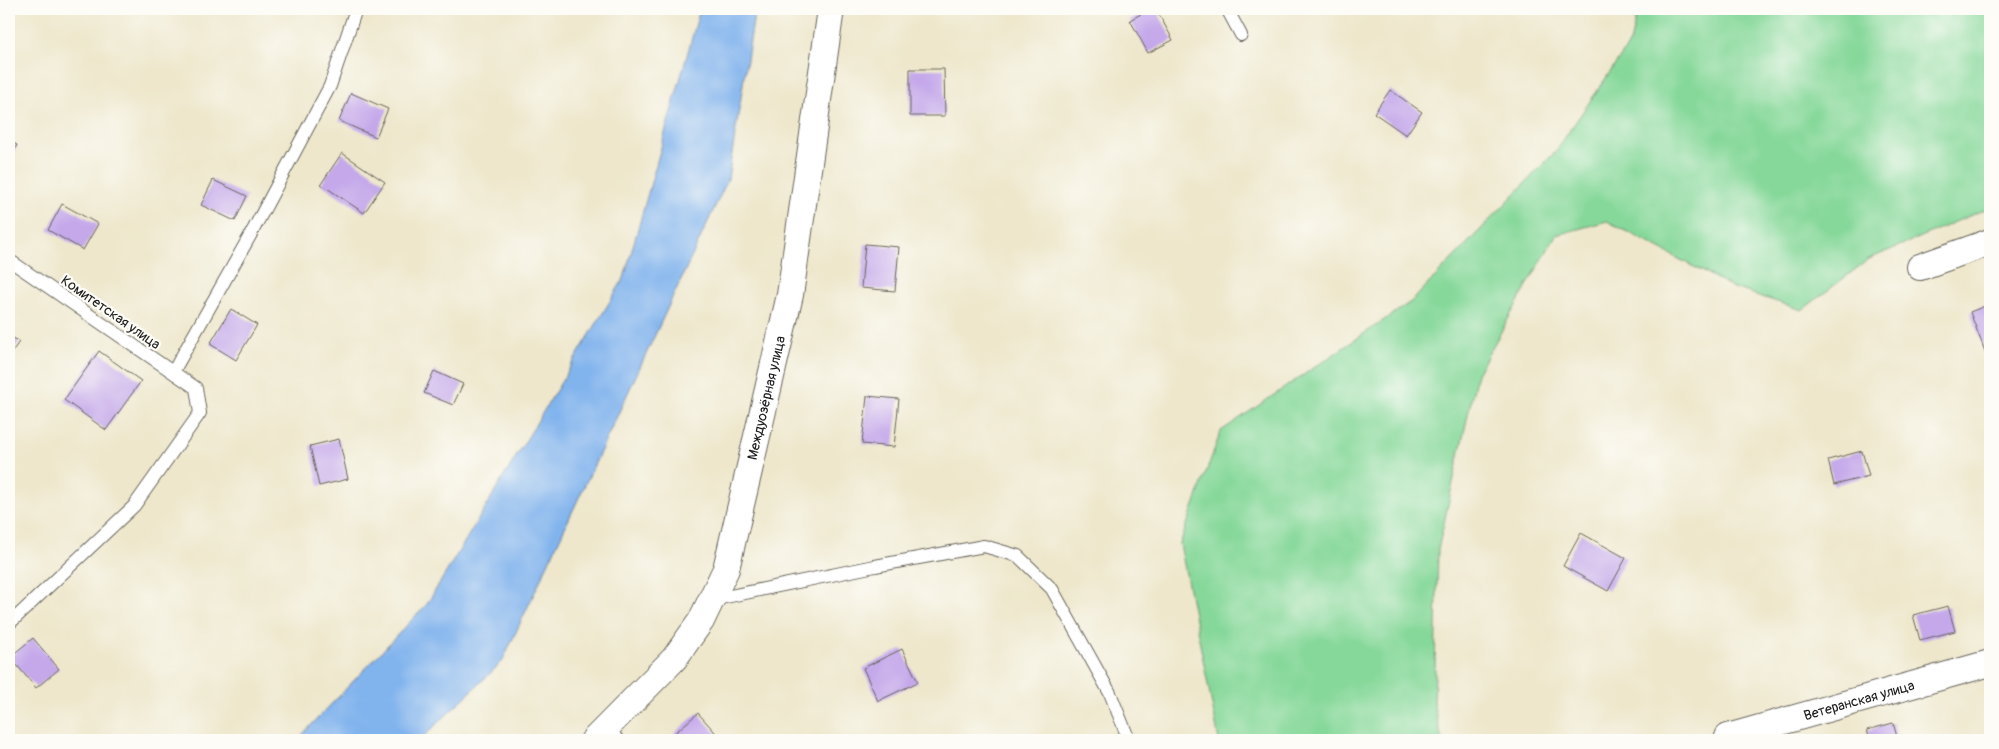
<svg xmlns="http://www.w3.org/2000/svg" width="1999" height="749" viewBox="0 0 1999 749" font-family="Pangolin,sans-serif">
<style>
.green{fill:#86d89a;stroke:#517a5b}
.water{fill:#81b3ed;stroke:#4e6884}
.building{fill:#c4a8ea}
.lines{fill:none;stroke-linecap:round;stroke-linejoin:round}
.lane-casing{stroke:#66635a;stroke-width:14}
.street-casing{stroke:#66635a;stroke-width:28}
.lane{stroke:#fff;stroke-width:12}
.street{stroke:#fff;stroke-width:26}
.labels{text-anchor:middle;stroke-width:4.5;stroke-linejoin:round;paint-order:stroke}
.street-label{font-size:14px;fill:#1c1c1c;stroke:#fdfcf7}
</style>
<rect width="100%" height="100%" fill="#fdfcf7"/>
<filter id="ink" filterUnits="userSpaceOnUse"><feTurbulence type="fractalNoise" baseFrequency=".02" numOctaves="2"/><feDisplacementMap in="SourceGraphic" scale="10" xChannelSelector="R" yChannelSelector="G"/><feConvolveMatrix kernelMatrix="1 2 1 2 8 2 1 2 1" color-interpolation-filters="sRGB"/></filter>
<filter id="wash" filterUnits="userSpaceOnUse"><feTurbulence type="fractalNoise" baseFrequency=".0096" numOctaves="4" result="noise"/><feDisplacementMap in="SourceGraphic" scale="20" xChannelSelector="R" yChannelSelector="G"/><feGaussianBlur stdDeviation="1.12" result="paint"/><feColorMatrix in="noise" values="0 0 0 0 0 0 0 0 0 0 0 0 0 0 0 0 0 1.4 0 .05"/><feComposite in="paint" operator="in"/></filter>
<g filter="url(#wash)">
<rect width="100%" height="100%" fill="#eee7cc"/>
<path class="green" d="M 1638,9 L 1990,9 L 1990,207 L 1869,259 L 1802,310 L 1734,288 L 1607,221 L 1556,235 L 1477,374 L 1438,550 L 1434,707 L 1442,740 L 1219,740 L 1180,544 L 1221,431 L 1412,301 L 1555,152 L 1630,43 Z"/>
<path class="water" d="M 700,9 L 755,9 L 728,179 L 502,662 L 420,740 L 297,740 L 427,604 L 624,278 Z"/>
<g id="blocks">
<path class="building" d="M 1150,9 L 1156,9 L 1173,40 L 1148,53 L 1130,20 Z
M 910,69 L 944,69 L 945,116 L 910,116 Z
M 1390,90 L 1422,112 L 1406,135 L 1374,113 Z
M 351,93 L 388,109 L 376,137 L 339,121 Z
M 9,141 L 17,145 L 9,162 Z
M 342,153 L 385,182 L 364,213 L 321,184 Z
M 213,180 L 247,196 L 235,221 L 201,205 Z
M 62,204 L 98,224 L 83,250 L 48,230 Z
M 865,244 L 899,247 L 895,291 L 861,288 Z
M 1990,304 L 1990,352 L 1986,354 L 1970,312 Z
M 231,309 L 257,325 L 236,360 L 210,344 Z
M 9,335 L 19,342 L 9,356 Z
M 99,351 L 141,381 L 106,430 L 64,400 Z
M 434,371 L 463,384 L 453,405 L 424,393 Z
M 867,396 L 899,399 L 894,447 L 862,444 Z
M 339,439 L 348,479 L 319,486 L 310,446 Z
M 1862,451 L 1869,476 L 1834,485 L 1828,460 Z
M 1581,533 L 1626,558 L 1608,591 L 1563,566 Z
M 1948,606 L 1955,631 L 1920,640 L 1913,615 Z
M 33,638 L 59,669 L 36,688 L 10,657 Z
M 902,649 L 918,682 L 878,701 L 863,668 Z
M 698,713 L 722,740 L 673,740 L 670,737 Z
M 1893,723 L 1898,740 L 1870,740 L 1867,730 Z"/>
</g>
</g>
<g filter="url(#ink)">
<use href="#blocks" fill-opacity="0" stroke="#66635a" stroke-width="1"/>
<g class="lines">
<g class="lane-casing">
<path id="lane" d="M 1227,9 L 1241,35
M 9,260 L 196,388 L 200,413 L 134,506 L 9,624
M 173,372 L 251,234 L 330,86 L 356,9
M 711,600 L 875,566 L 984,546 L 1018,556 L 1052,589 L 1110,693 L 1129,740
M 607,728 L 618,740"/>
</g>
<g class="street-casing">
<g id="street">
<path d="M 1920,267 L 1990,242"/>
<path id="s1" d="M 1728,737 L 1990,663"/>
<path id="s2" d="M 594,740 L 674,659 L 701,621 L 726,569 L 790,295 L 831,9"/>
</g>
</g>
<use href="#lane" class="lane"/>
<use href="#street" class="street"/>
</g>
</g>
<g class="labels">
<g class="street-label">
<text transform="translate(111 312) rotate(35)" y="5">Комитетская улица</text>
<text dy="5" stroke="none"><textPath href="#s2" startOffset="394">Междуозёрная улица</textPath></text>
<text dy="5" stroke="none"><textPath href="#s1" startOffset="136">Ветеранская улица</textPath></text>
</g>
</g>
<rect width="1999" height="749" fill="none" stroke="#fdfcf7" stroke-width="30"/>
</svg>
